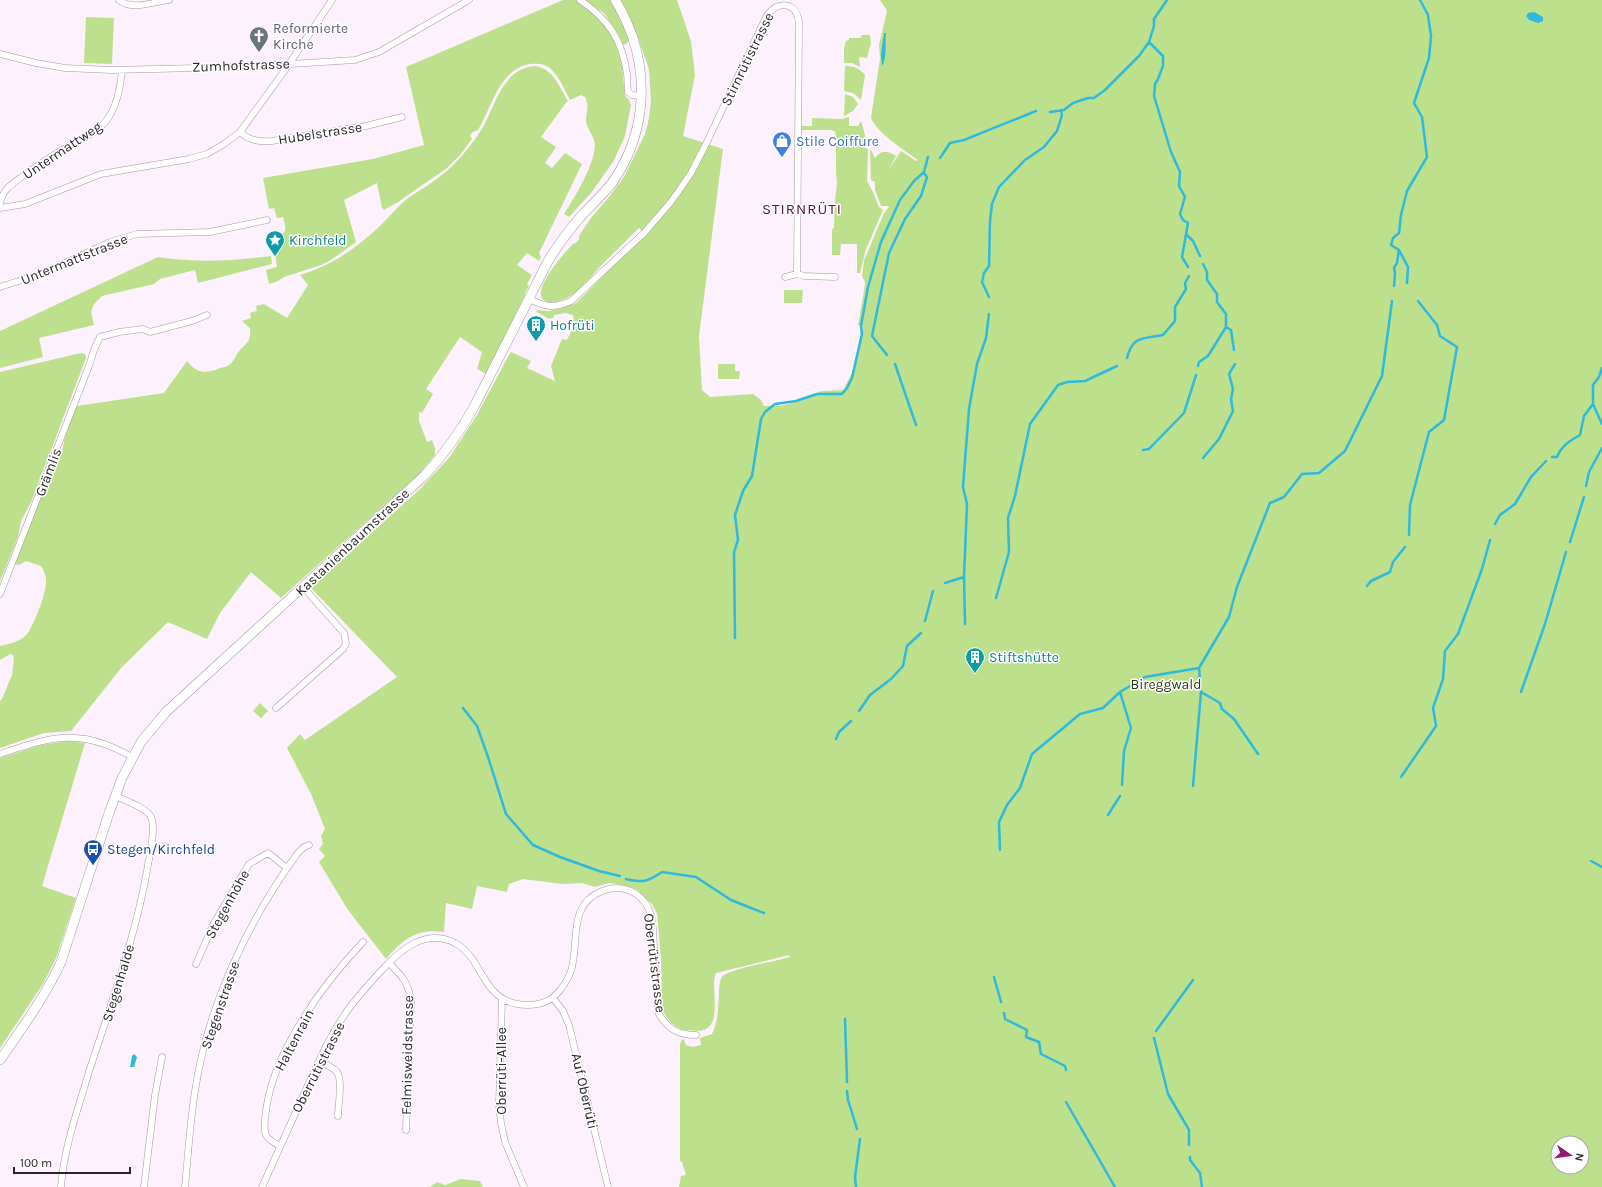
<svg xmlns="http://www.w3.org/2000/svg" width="1602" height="1187" viewBox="0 0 1602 1187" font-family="Karla,sans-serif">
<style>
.green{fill:#bde08c;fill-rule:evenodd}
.water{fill:#2fb9dc}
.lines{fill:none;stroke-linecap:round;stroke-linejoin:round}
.stream{stroke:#2fb9dc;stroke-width:2.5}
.street-casing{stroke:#a595a6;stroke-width:7}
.secondary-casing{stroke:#a595a6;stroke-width:10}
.street{stroke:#fff;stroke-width:6}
.secondary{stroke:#fff;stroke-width:9}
.labels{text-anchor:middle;stroke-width:3;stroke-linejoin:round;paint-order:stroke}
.worship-label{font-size:14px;fill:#5b616d;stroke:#fff;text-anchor:start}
.street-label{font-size:14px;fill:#2a232a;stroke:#fff}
.shop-label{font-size:14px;fill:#366cbe;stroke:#fff;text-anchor:start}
.culture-label{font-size:14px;fill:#0d838f;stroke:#fff;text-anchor:start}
.park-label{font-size:14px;fill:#2c3a15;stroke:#fff}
.transit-label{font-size:14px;fill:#164399;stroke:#fff;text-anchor:start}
.neighbourhood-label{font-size:15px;letter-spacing:1px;fill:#4f143c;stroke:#fff}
</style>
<rect width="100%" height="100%" fill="#fcf1fd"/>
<path class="green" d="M 563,0 L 576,0 L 604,23 L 613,36 L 622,65 L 625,96 L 629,100 L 631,105 L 625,136 L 613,162 L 591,193 L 569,217 L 564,214 C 575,197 595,164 595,144 C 594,136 587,129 586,121 C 586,110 590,108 585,97 L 581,95 L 570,100 C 565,90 560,79 553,71 C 547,64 539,63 530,64 C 499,69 492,107 478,130 L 473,132 L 470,135 L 472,139 L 460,155 L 447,168 L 398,202 L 384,210 L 382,208 L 377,183 L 344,200 L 356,242 L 331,260 L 321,265 L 284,277 L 278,281 L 269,284 L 266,270 L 277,267 L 273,240 C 287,232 287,232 283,217 L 277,218 L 274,208 L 269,209 L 263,178 L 373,159 L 424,145 L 406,67 Z
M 583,0 L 677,0 L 691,41 L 695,75 L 683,136 L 723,149 L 699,336 L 702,390 L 710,397 L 753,394 L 761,400 L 764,406 L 780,406 L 803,400 L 821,391 L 843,390 L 852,373 L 863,326 L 858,325 L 864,291 L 865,282 L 862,276 L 864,261 L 878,227 L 884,213 L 889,207 L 888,206 L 881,206 L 875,190 L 875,182 L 871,180 L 870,151 L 871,150 L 875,158 C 882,149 888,151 896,156 L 888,171 L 901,151 L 916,161 L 918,160 C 904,150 877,133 871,118 L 880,59 L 879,45 L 887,11 L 880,0 L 1602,0 L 1602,1187 L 679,1187 L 681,1176 L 686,1175 L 682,1162 L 680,1161 L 680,1044 L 682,1039 L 684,1040 L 686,1045 L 692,1047 L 701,1045 L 700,1038 L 712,1034 C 718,1022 718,1009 719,995 C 719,990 719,982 722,977 C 729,969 777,961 790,957 L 789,955 L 716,973 C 709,987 726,1031 697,1031 C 691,1030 685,1031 679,1028 C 670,1024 665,1016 662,1007 L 661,957 L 657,914 L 652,904 L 639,891 L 634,888 L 617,884 L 609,883 L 595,887 L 582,883 L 562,884 L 523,879 L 509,884 L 507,892 L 477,886 L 472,909 L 446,903 L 444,932 C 417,928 403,939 386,959 L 348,910 L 319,862 L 325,856 L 319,849 L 323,844 L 321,836 L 325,829 L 311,794 L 287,748 L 300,734 L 305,740 L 397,677 L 311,588 L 419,490 L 449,458 L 477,415 L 510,353 L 511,352 L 531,361 L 527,368 L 555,381 L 551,366 L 562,339 L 567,340 C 570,333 576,324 573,315 L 566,313 L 554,315 L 553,318 L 549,319 L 537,312 L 536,310 L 548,311 L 559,309 L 576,303 L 645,234 L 639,228 C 625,242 610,256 596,271 C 589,279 581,289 572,295 C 566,299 557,303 549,302 C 523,298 566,251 573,244 L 576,243 L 579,239 L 579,236 L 591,218 L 608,198 L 624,177 L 645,134 L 648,123 L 651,103 L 649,69 L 636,32 L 626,44 L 623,45 L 619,35 L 604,13 ZM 1558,1143 L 1582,1143 L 1582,1167 L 1558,1167 Z
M 86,17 L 114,18 L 112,64 L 84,63 Z
M 862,35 L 870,35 L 871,43 L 867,58 L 859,57 L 860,67 L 852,63 L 844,63 L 844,48 L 846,41 L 849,40 L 849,38 L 860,38 Z
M 535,66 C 554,69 559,87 568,101 L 565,104 L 541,137 L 556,147 L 545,163 L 552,168 L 565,153 L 582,164 L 539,253 L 541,257 L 539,261 L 527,253 L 517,265 L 532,275 L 527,284 L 529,286 L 525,293 L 525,295 L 486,374 L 477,369 L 482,352 L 460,337 L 426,389 L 433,394 L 422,413 L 419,412 L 419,421 L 427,442 L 432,440 L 435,448 L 435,455 L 418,475 L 281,598 L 251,572 L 220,613 L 207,639 L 168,622 L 122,667 L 71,731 L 44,733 L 0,748 L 0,701 L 2,699 L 12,675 L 14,658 L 13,655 L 10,654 L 0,660 L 0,646 C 9,644 19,642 26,635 C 33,629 47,591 46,581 C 46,575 44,571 41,566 L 26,561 L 19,565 L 14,564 L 47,480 L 62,451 L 67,429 L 77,406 L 164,393 L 187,361 C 197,374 207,374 220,368 C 223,367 227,367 229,365 C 234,362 236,354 240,350 C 248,342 251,341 250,328 L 242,321 L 251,318 L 250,313 L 257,311 L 256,306 L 264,304 L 287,318 L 308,285 L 300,275 C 333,265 355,249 380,226 C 389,217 398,206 408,198 C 420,190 432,183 443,174 C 457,163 468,149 478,135 C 495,112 499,69 535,66 Z
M 845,66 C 854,66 859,68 865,75 L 861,100 L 853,93 L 844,91 Z
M 845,94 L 853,97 L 858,104 L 853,111 L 844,116 Z
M 849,117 L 849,126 L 858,126 L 861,121 L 865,135 L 865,148 L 868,149 L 868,153 L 867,181 L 873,192 L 879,207 L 883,210 L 866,249 L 860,273 L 857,273 L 857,244 L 841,244 L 840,255 L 832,255 L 832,229 L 834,228 L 835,200 L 837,183 L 836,172 L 836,136 L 835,132 L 832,130 L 802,130 L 802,126 L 812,126 L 812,118 L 842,119 Z
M 271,256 L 272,264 L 198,283 L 195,270 L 160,279 L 154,284 L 102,296 L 94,304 L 91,312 L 94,325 L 39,338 L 43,357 L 0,368 L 0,331 L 158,257 C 197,263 232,261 271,256 Z
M 784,290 L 803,290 L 802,303 L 784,303 Z
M 81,353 L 85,354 L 86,358 L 32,500 L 21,521 L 18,537 L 0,581 L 0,372 Z
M 718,364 L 735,364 L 735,371 L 740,371 L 739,379 L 718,379 Z
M 260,703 L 268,711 L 261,718 L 253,711 Z
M 67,741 L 85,743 L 42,886 L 76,898 L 56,958 L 43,984 L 0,1048 L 0,758 L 41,745 Z
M 461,1179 L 480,1181 L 483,1187 L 430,1187 L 437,1182 L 445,1185 Z"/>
<path class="water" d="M 1534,12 L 1543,17 L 1543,21 L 1538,23 L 1529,20 L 1526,16 L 1528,13 Z
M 884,33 L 886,33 C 885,43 887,59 882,66 L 881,54 Z
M 134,1054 L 137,1057 L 134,1067 L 130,1067 L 132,1056 Z"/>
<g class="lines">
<path class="stream" d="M 1167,0 L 1154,19 L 1154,26 L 1149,42 L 1163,56 L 1163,66 L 1158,79 L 1155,84 L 1154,96 L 1171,152 L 1180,172 L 1179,186 L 1185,197 L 1180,214 L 1183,220 L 1188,223 L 1182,257 L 1188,267
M 1050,112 L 1064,110 L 1073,103 L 1088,98 L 1094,98 L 1105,90 L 1139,56 L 1149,42
M 940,158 L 950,143 L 964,140 L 1036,111
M 1187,235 L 1193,241 L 1200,256
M 1399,250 L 1408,267 L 1407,283
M 1203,264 L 1207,272 L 1207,280 L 1217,294 L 1217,302 L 1226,314 L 1226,327 L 1231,330 L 1234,350
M 1394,286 L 1395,273 L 1394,268 L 1397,263 L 1399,250 L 1391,245 L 1393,238 L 1399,233 L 1401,215 L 1407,191 L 1427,157 L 1422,117 L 1414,103 L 1429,58 L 1431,36 L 1428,15 L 1420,0
M 989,297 L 982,282 L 984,273 L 989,266 L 990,221 L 992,204 L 999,187 L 1025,160 L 1044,147 L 1057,131 L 1062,115 L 1061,110
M 887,355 L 872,336 L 889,253 L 905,219 L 921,196 L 927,177 L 924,173
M 1127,358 C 1133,335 1143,339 1163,335 L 1175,321 L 1175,307 L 1186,289 L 1185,283 L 1189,276
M 895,364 L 916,425
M 1198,366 L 1199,362 L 1208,356 L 1226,327
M 1593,404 L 1602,424
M 1143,450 L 1149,449 L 1184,413 L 1196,375
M 1552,457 L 1557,457 C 1561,446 1571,440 1580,435 L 1584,416 L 1593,404 L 1593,385 L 1599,377 L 1602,368
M 1203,458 L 1219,439 L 1233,411 L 1231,399 L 1233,389 L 1229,374 L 1235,364
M 1586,486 L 1589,472 L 1602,448
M 1495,524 L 1500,515 L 1515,504 L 1531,477 L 1546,461
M 1409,535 L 1410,505 L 1429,432 L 1444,420 L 1457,347 L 1440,336 L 1437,325 L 1418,301
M 1570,542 L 1584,497
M 945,583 L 964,577
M 1367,586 L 1371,581 L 1390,572 L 1393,562 L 1405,547
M 996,598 L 1009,552 L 1008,518 L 1015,496 L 1030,424 L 1058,385 L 1067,382 L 1085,381 L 1117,366
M 925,621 L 933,591
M 965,624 L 964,577 L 967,504 L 963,487 L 969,409 L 977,364 L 986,338 L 989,314
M 735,638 L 734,552 L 738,540 L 735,515 L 743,491 L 752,476 L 761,419 L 765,412 L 775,404 L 796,401 L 817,394 L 842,394 L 847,388 L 852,378 L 862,334 L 861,326 L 868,287 L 881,242 L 900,200 L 914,181 L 924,172 L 928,157
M 1120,692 L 1131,728 L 1124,751 L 1122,785
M 1201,692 L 1220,703 L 1222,709 L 1234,719 L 1258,754
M 1521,692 L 1545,624 L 1566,552
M 463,708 L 477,726 L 488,757 L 506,814 L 533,845 L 560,857 L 599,871 L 620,876
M 859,711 L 870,695 L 891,679 L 903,666 L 907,646 L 921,633
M 836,739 L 839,732 L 851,721
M 1401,777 L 1436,726 L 1433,708 L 1443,679 L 1445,651 L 1458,634 L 1482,569 L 1490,540
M 1193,786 L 1201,692 L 1199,668
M 1108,815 L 1120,796
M 1000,850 L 999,822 L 1007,805 L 1020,788 L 1032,754 L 1080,714 L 1103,708 L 1120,692 L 1145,677 L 1199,668 L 1229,617 L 1237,587 L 1270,503 L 1284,497 L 1302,474 L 1319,473 L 1345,451 L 1382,376 L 1392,301
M 1591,861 L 1602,867
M 626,879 C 643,883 647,882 662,872 L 696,877 L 731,900 L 764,913
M 994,977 L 1001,1002
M 1004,1013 L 1005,1019 L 1027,1030 L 1026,1037 L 1039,1042 L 1041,1054 L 1065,1066 L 1066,1070
M 845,1019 L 847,1082
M 1156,1031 L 1193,980
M 1154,1038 L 1168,1094 L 1189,1130 L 1189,1145
M 847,1091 L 848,1100 L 857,1129
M 1066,1102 L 1115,1187
M 1190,1157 L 1190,1160 L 1200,1173 L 1202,1187
M 856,1187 L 855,1177 L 860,1139"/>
<g class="street-casing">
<path id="street" d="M 119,0 C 131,11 154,2 169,0
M 580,0 C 608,19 622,39 627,74 C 628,80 627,86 628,92 L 632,95 L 642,96
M 0,54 L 36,63 L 65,68 L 112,70 L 241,67 L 355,60 L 379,52 L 469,0
M 240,132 C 250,141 260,142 272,141 L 366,126 L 402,117
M 0,203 C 3,189 12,184 23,176 C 37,166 51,156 67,147 C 75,142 85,138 94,132 C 115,119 120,92 122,70
M 0,208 L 25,204 L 101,174 L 189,159 L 207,154 L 224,144 L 240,132 L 285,70 L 332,0
M 797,274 L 804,276 L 835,277
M 0,287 L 41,274 L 110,242 L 137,234 L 210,232 L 267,220
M 529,299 C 546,307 553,309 571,301 L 644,233 L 670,203 L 678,192 L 691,173 L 705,146 L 767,15 C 779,0 797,2 799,23 L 797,274 L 785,277
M 0,594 L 89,366 L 94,350 L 100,337 L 119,332 L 143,329 L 150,332 L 192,321 L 207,315
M 276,708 L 343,649 L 346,643 L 344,633 L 303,587
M 0,754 C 35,742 67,730 104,744 C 114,747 123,752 132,757
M 389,963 C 402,976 409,983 411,1002 L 406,1130
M 196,964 L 214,923 L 249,864 L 268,853 L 287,868
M 553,998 L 563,1011 L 569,1025 L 608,1187
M 502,999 L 499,1105 L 501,1123 L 505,1142 L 524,1187
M 319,1061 C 325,1064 333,1067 337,1072 C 343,1080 338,1106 338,1116
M 280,1146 C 275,1143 269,1141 266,1135 C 263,1128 265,1118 266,1111 C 273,1052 323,984 363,942
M 61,1187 C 64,1148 77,1112 88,1075 C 110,1006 136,937 148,865 C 150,853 156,829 151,817 C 147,808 124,800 115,796
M 144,1187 L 155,1095 L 162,1057
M 185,1187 C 188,1155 190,1123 195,1091 C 208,1005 247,923 297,854 L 304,847 L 309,845
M 262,1187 C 276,1156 290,1125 304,1094 C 316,1067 328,1039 345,1014 C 356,998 368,985 381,971 C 400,950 425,928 455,943 C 483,958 481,997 517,1004 C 527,1006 538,1005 547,1001 C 553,999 557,994 561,989 C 567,981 572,972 573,962 C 578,935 570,904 602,891 C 612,887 622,887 631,891 C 639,895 646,902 649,910 C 654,921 653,935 654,947 C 655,969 657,992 659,1014 C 668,1029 678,1035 696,1035"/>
</g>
<g class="secondary-casing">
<path id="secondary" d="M 0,1060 C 22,1028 45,997 61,962 L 109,813 L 122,778 L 141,742 L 166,712 L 425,475 C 445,453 461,431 475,405 L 546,265 C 556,247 569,230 583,214 C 593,204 603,194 612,183 C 643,139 649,85 632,35 C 627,22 623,12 615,0"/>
</g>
<use href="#street" class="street"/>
<use href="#secondary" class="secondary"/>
</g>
<defs>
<g id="church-pin" transform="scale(1)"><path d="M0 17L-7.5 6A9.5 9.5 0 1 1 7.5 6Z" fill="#6b7280" stroke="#fff"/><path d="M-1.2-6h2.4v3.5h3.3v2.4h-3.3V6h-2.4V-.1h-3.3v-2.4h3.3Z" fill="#fff"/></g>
<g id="shop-pin" transform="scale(1)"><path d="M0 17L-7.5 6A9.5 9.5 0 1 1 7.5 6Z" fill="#3f7fe0" stroke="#fff"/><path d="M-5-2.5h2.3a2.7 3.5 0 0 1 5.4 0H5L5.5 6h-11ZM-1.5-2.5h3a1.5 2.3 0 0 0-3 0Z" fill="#fff"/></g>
<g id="sight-pin" transform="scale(1)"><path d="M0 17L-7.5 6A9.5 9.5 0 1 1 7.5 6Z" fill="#0f9aa8" stroke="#fff"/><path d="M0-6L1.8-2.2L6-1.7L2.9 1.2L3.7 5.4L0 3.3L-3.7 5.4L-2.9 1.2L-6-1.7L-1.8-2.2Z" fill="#fff"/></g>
<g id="building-pin" transform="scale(1)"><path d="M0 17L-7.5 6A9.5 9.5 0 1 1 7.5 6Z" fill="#0f9aa8" stroke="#fff"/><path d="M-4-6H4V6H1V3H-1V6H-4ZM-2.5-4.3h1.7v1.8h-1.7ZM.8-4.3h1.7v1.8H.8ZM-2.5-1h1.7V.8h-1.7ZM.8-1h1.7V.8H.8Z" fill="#fff"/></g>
<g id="bus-pin" transform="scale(1)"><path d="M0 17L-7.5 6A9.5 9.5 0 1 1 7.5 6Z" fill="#1a4fb4" stroke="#fff"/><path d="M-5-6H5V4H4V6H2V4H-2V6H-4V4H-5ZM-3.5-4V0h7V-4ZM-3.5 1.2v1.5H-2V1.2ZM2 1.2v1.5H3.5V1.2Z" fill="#fff"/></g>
</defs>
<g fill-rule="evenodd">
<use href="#church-pin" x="259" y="36"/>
<use href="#shop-pin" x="782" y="141"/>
<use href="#sight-pin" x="275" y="240"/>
<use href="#building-pin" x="536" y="325"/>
<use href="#building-pin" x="975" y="657"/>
<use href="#bus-pin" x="93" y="849"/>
</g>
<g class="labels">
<g class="worship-label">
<text x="273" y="33">Reformierte<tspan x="273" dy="16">Kirche</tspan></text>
</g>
<g class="street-label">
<text transform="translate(747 59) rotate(-64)" y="5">Stirnrütistrasse</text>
<text transform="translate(241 65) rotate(-2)" y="5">Zumhofstrasse</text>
<text transform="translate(320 133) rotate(-9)" y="5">Hubelstrasse</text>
<text transform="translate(62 150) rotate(-34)" y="5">Untermattweg</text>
<text transform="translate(74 259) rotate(-22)" y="5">Untermattstrasse</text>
<text transform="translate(48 472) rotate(-69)" y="5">Grämlis</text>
<text transform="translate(352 542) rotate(-43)" y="5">Kastanienbaumstrasse</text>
<text transform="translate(227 904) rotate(-61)" y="5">Stegenhöhe</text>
<text transform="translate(655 963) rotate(83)" y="5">Oberrütistrasse</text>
<text transform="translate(118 983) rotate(-73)" y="5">Stegenhalde</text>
<text transform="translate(220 1005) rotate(-71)" y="5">Stegenstrasse</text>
<text transform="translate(294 1040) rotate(-62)" y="5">Haltenrain</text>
<text transform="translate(407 1055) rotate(-89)" y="5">Felmisweidstrasse</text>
<text transform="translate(318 1067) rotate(-63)" y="5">Oberrütistrasse</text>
<text transform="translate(501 1071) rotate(-90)" y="5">Oberrüti-Allee</text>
<text transform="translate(585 1091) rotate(77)" y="5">Auf Oberrüti</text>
</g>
<g class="shop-label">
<text x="796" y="146">Stile Coiffure</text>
</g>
<g class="culture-label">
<text x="289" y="245">Kirchfeld</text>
<text x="550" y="330">Hofrüti</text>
<text x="989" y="662">Stiftshütte</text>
</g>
<g class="park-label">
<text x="1166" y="689">Bireggwald</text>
</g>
<g class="transit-label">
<text x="107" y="854">Stegen/Kirchfeld</text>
</g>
<g class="neighbourhood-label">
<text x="802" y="214">STIRNRÜTI</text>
</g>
</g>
<g transform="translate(1570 1155) rotate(103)"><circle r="19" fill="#ffffff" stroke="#aaa7aa"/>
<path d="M0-3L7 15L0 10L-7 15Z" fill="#961872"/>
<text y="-6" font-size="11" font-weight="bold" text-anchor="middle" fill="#2a232a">N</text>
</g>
<path d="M14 1167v6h116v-6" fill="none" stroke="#2a232a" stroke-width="2"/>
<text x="20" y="1167" font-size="12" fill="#2a232a" stroke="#ffffff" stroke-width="3" paint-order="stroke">100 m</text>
</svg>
